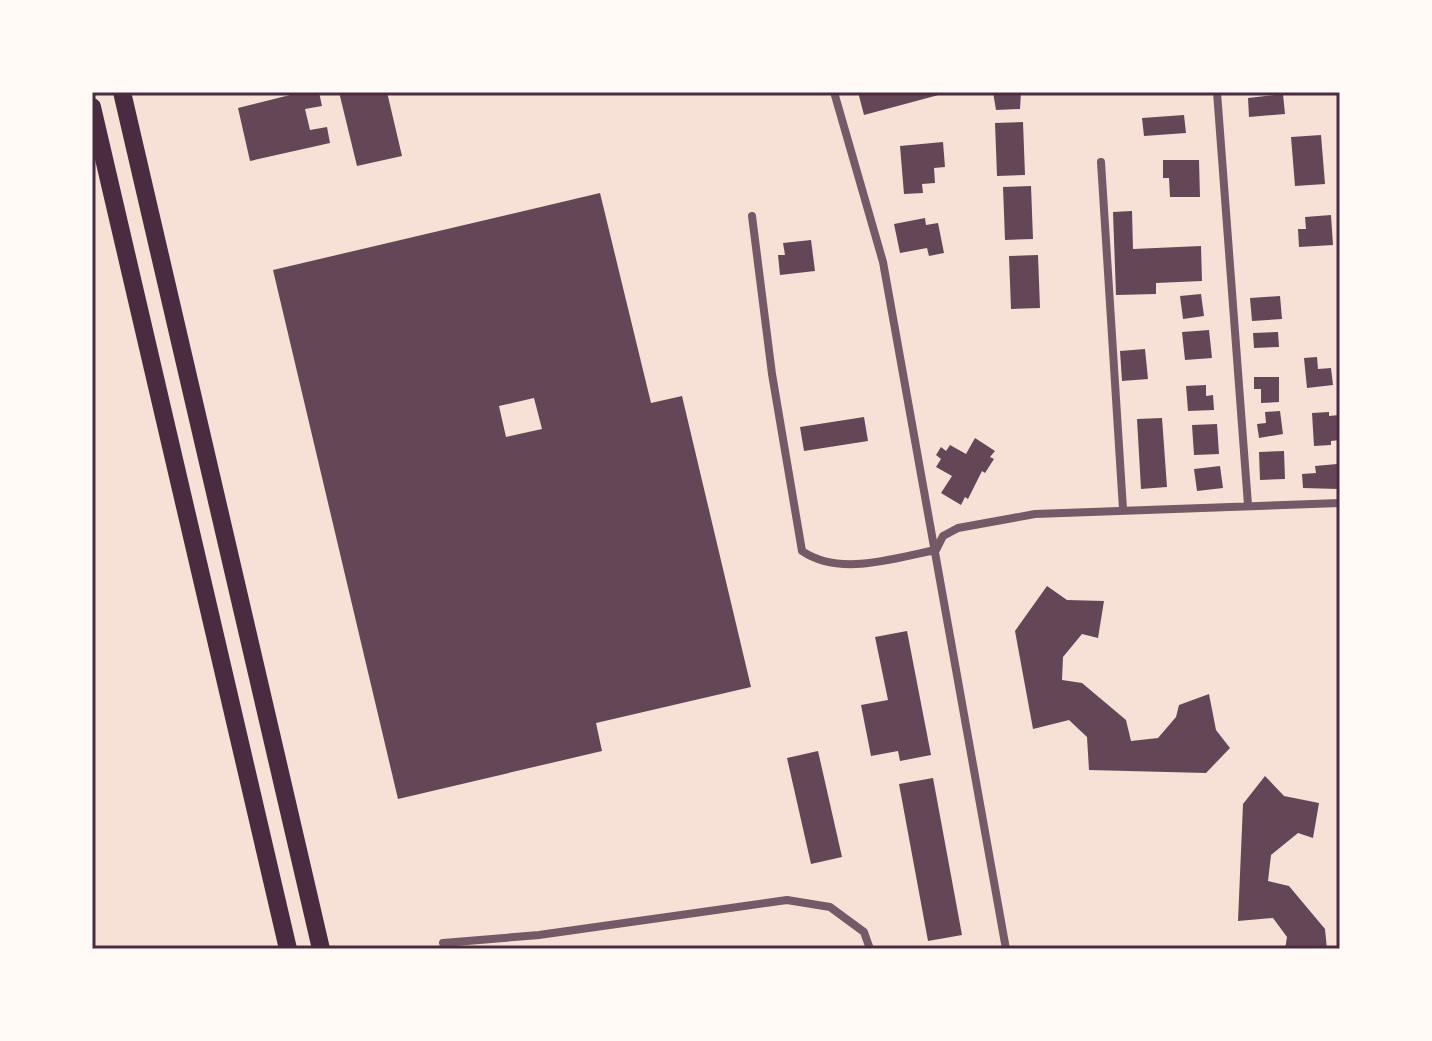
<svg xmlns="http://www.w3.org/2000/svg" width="1432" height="1041" viewBox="0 0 1432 1041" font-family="Ubuntu,sans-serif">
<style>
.building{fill:#644757;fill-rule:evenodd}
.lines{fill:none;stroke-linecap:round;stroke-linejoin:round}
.minor{stroke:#755966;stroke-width:8}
.motorway{stroke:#4a2c40;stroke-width:18}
.neatline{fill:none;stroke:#4a2c40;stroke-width:3}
</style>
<rect width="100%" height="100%" fill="#f7e1d7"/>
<path class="building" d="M 302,92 L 319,92 L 322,106 L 305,109 L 310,130 L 327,127 L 330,143 L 250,161 L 238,108 Z
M 339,92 L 387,92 L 402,156 L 357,166 Z
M 858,92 L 946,92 L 946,93 L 864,115 Z
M 993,92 L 1021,92 L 1020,109 L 996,110 Z
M 1283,94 L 1285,114 L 1249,117 L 1248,98 Z
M 1184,115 L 1186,133 L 1144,136 L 1142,118 Z
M 1023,122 L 1025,175 L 997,176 L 995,123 Z
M 1321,135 L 1325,184 L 1295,186 L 1291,137 Z
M 943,142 L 945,167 L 934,168 L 935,183 L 922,184 L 923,193 L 904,194 L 900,146 Z
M 1163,160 L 1199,160 L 1200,197 L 1170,197 L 1169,178 L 1163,178 Z
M 1031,186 L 1033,239 L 1005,240 L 1003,187 Z
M 600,193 L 651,403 L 682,396 L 751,687 L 596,723 L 602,751 L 398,799 L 273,270 ZM 534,398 L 542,429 L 506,437 L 499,406 Z
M 1132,211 L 1133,249 L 1201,246 L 1202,281 L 1156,283 L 1156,294 L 1116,295 L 1113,212 Z
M 1331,215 L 1333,245 L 1299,247 L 1298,229 L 1306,229 L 1305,217 Z
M 925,218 L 926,225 L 938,223 L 944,253 L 929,256 L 927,248 L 900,253 L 894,224 Z
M 811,240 L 815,271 L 780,275 L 778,255 L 785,255 L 783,243 Z
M 1038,255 L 1040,308 L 1011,309 L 1009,256 Z
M 1201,294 L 1204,316 L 1183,319 L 1180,296 Z
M 1280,296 L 1282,319 L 1252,321 L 1250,298 Z
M 1209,330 L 1212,358 L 1185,360 L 1182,332 Z
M 1278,332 L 1279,347 L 1254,348 L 1253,333 Z
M 1145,349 L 1148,379 L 1122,381 L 1120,351 Z
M 1317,357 L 1318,369 L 1331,368 L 1333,385 L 1307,388 L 1304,358 Z
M 1254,377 L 1279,377 L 1279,402 L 1261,403 L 1261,389 L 1254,389 Z
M 1206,385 L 1206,396 L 1213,395 L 1214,410 L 1188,411 L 1186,386 Z
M 1280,411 L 1283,434 L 1259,438 L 1257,424 L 1266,423 L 1265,412 Z
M 1329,412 L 1329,416 L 1339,415 L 1340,440 L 1331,441 L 1331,445 L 1314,446 L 1312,413 Z
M 864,417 L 868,441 L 804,451 L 800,427 Z
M 1162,418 L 1167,487 L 1141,489 L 1137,419 Z
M 1217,424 L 1219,454 L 1194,455 L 1192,425 Z
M 975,438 L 995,451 L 990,457 L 994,459 L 985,473 L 982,471 L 968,499 L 965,497 L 961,505 L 941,493 L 952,476 L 936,467 L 941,459 L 936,455 L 941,447 L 946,451 L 950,445 L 966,454 Z
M 1284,451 L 1285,479 L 1260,480 L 1259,452 Z
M 1337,464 L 1338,489 L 1303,488 L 1302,474 L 1316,473 L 1315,466 Z
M 1220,466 L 1223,488 L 1197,491 L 1194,469 Z
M 1047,586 L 1067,600 L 1104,601 L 1098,638 L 1082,634 L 1063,657 L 1062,680 L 1082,683 L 1126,720 L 1131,741 L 1158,738 L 1176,717 L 1179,705 L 1209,694 L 1216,730 L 1230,748 L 1206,773 L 1089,770 L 1087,737 L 1069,720 L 1033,729 L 1015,631 Z
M 907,631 L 931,755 L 900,761 L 898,751 L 871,756 L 861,705 L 888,700 L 875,637 Z
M 818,751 L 842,857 L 811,864 L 787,758 Z
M 1265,776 L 1284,796 L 1319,803 L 1313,838 L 1298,833 L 1271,855 L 1268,881 L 1289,886 L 1325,929 L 1327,949 L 1285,949 L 1287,937 L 1273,918 L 1238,921 L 1243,804 Z
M 933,778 L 962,935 L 928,941 L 899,784 Z"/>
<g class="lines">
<path class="minor" d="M 834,92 L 883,262 L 1006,949
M 1217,92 L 1248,505
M 1101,162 L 1123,509
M 752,216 L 772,374 L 802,551 C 840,577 894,558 936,550 L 943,536 L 958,528 L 1035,514 L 1340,503
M 443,943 L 539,935 L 787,900 L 830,907 L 864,932 L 870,949"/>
<path class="motorway" d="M 122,92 L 321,949
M 92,107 L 288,949"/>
</g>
<rect width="1432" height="1041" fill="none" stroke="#fffaf5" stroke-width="188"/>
<rect x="94" y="94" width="1244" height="853" class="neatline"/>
</svg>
